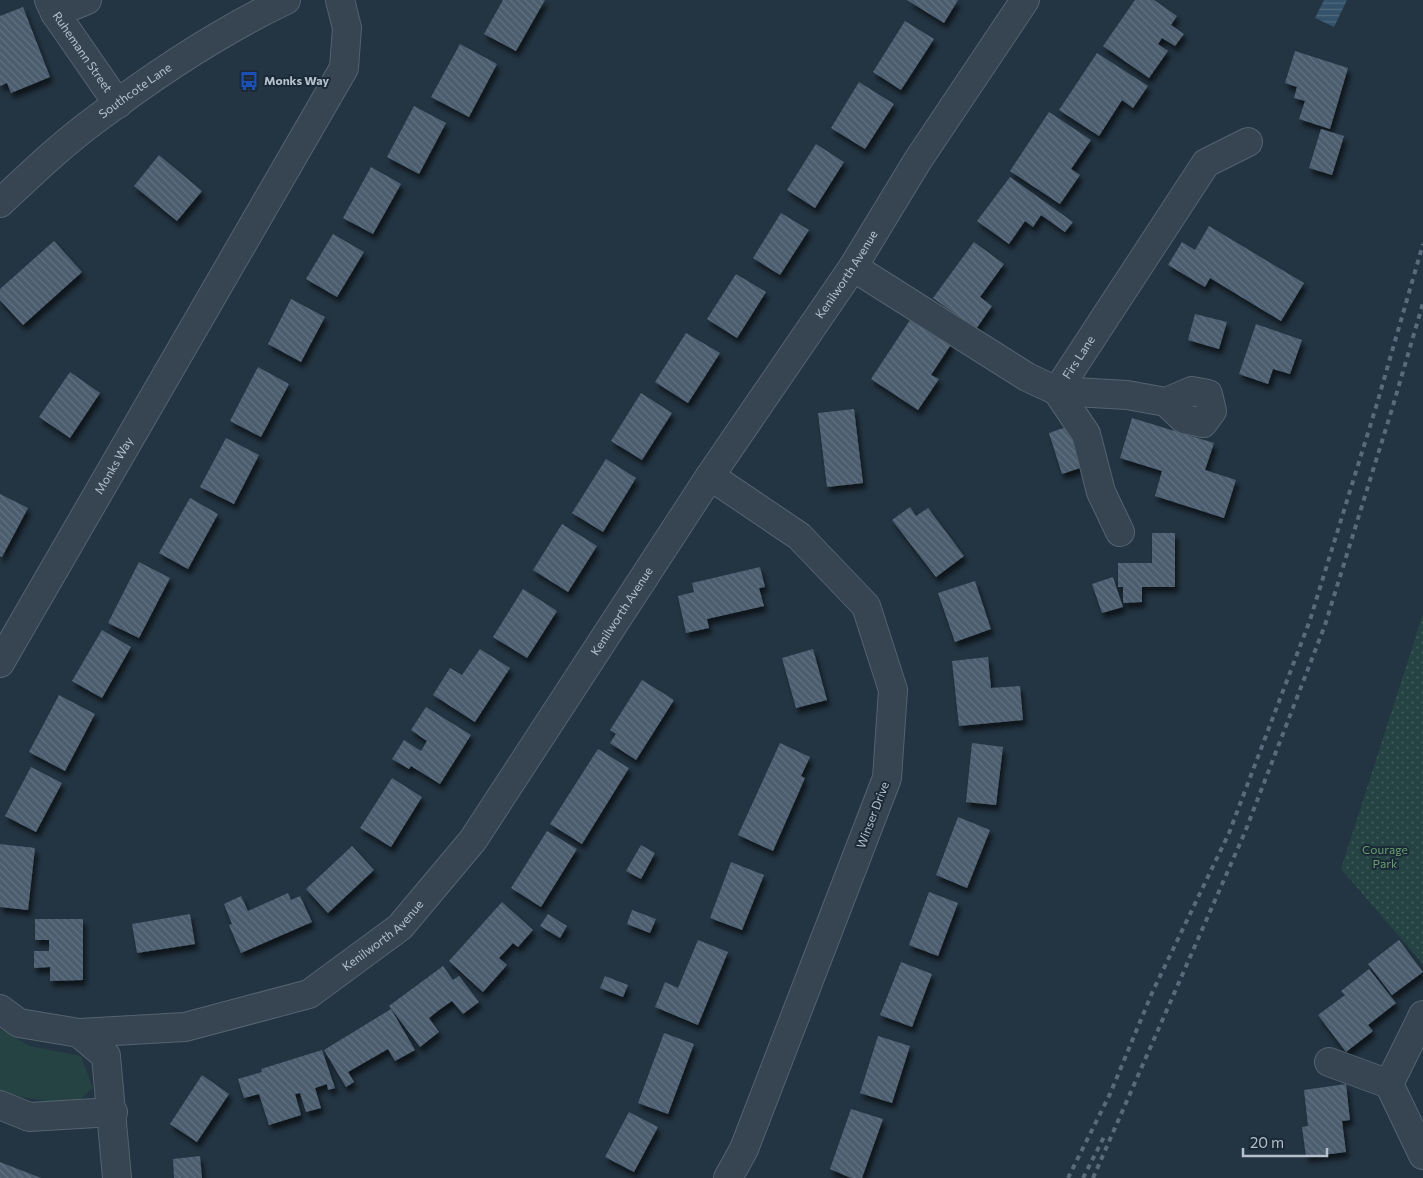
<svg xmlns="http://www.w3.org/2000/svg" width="1423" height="1178" viewBox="0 0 1423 1178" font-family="Commissioner,sans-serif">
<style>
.grass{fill:#254343}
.park{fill:url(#park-dots)}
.water{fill:url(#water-rules)}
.building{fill:url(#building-back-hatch);filter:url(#shadow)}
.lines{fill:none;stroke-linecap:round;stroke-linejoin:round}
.minor-casing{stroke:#55636f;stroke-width:30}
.minor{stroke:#374552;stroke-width:28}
.rail{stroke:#596a79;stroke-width:4;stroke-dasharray:5 5;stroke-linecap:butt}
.labels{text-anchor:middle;stroke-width:4;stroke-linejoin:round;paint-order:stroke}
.street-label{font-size:12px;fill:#b4c0cc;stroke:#1c2a37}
.poi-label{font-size:12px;font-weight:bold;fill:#b4c0cc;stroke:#1c2a37;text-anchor:start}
.park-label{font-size:12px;fill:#689f6e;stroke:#1c2a37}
</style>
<defs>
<pattern id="park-dots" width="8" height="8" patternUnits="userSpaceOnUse" patternTransform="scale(1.25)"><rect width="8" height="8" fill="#254343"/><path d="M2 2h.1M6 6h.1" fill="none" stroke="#425c5d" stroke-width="1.8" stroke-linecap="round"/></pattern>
<pattern id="water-rules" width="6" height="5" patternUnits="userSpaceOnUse" patternTransform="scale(1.25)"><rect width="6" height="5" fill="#34526a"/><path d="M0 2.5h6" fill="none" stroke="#4f697e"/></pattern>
<pattern id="building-back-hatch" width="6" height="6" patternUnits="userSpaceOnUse" patternTransform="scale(1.25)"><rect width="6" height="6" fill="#4b5d6e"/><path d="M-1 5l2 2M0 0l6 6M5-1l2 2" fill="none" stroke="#637282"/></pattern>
<filter id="shadow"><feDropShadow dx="3" dy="5.5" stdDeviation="2.5" flood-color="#0009"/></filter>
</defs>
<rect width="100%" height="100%" fill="#233442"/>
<path class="grass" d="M 0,1029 L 30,1046 L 81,1056 L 93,1088 L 74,1105 L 0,1094 Z"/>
<path class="park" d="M 1423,614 L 1423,964 L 1341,869 Z"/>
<path class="water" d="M 1324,0 L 1347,0 L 1334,27 L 1315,18 Z"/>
<path class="building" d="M 503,0 L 545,0 L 516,51 L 484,34 Z
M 907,0 L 958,0 L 944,23 Z
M 1135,0 L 1154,0 L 1177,16 L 1171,25 L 1184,34 L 1175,46 L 1162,38 L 1158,44 L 1168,51 L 1149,78 L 1103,46 Z
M 23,7 L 50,77 L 11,93 L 7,83 L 0,86 L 0,16 Z
M 905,21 L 934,39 L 901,90 L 873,72 Z
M 460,44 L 497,64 L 469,117 L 431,97 Z
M 1295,51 L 1348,68 L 1330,129 L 1299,119 L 1305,101 L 1294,98 L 1297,87 L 1285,83 Z
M 1097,53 L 1148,86 L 1133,108 L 1122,100 L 1099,136 L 1059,110 Z
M 859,82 L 894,104 L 865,149 L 831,128 Z
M 414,106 L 446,123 L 419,174 L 387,157 Z
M 1049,112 L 1091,140 L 1071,169 L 1080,175 L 1060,204 L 1010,171 Z
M 1321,129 L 1344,136 L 1332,175 L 1309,168 Z
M 816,144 L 844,162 L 815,208 L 787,190 Z
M 159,155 L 202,191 L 177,221 L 134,186 Z
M 371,167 L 401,184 L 373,234 L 343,218 Z
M 1010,177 L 1073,222 L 1065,232 L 1041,215 L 1033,227 L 1025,221 L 1009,244 L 977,221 Z
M 781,213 L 809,230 L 780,275 L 753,258 Z
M 1209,226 L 1304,283 L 1281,321 L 1210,278 L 1205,287 L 1168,265 L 1182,242 L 1195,250 Z
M 333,234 L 364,252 L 337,297 L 306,279 Z
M 54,241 L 82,272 L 23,325 L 0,300 L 0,289 Z
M 974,242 L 1004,264 L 980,297 L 992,306 L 976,329 L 933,298 Z
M 736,274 L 766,292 L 737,338 L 707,319 Z
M 291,299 L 325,317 L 301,362 L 268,344 Z
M 1195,314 L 1227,322 L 1219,349 L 1188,340 Z
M 912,317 L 952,343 L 931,375 L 939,379 L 918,410 L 871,379 Z
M 1256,324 L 1302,340 L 1290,374 L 1273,369 L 1268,384 L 1239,374 Z
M 686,333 L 720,353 L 688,403 L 655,382 Z
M 258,367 L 289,384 L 261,437 L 230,421 Z
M 70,372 L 100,393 L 70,438 L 39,417 Z
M 641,393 L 672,413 L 642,460 L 611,441 Z
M 854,409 L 863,483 L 827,487 L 818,413 Z
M 1132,418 L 1214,443 L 1205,470 L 1236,480 L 1224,518 L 1155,496 L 1162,471 L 1120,458 Z
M 1072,425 L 1086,466 L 1062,474 L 1049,433 Z
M 226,438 L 259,455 L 234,504 L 200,487 Z
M 606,459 L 636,478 L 603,532 L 572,513 Z
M 0,494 L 28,508 L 2,557 L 0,556 Z
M 190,498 L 218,514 L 188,569 L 159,553 Z
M 910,507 L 916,516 L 928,508 L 964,556 L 936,577 L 892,520 Z
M 562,524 L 597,546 L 568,592 L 533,570 Z
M 1152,533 L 1175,533 L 1175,587 L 1142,587 L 1142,602 L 1123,603 L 1123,587 L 1118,587 L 1118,563 L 1152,563 Z
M 139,562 L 170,578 L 139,638 L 108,623 Z
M 760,567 L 765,587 L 759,588 L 764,606 L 707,619 L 709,628 L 686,633 L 678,596 L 694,592 L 692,583 Z
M 1113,577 L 1123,607 L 1102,613 L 1092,584 Z
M 975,581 L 991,629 L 955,642 L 938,593 Z
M 523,589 L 557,611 L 527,658 L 493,637 Z
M 102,630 L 131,647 L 102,698 L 72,681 Z
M 480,649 L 510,668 L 475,722 L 433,695 L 450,668 L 462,675 Z
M 813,649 L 827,700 L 796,708 L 782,658 Z
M 988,657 L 991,688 L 1020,686 L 1023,720 L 959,726 L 952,661 Z
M 642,680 L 674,700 L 636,760 L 610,743 L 616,734 L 610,730 Z
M 59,695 L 95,714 L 65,771 L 29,752 Z
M 426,707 L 471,735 L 440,784 L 411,766 L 409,769 L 392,759 L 404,740 L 421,751 L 427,741 L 411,730 Z
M 780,743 L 810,757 L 801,776 L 805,778 L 773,851 L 738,835 Z
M 972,743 L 1003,747 L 996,805 L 966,802 Z
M 598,749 L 629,768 L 582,844 L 550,824 Z
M 31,767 L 62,783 L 36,832 L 5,816 Z
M 392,778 L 422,797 L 391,847 L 360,828 Z
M 958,817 L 990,830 L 967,888 L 936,875 Z
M 547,831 L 577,849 L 541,907 L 511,888 Z
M 0,844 L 35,848 L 28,910 L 0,907 Z
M 641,845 L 655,853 L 641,879 L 626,871 Z
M 352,846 L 374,870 L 328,913 L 306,889 Z
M 731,862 L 764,875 L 742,930 L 710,918 Z
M 929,892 L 958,903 L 938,956 L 909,945 Z
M 288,893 L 291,900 L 300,896 L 312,922 L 241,953 L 229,925 L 232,924 L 224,904 L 241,896 L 248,911 Z
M 502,902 L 533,930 L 518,947 L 513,943 L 499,958 L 507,965 L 483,992 L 449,961 Z
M 632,910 L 656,919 L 650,933 L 627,924 Z
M 190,914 L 195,944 L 137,953 L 132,924 Z
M 548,914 L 567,926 L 560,938 L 540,926 Z
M 35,919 L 83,919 L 83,980 L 50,981 L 50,967 L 34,968 L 34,951 L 49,951 L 49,940 L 35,940 Z
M 698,940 L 728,952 L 698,1025 L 655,1007 L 665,982 L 678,988 Z
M 1399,940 L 1423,972 L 1392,995 L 1368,964 Z
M 901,962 L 932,974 L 912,1027 L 880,1015 Z
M 443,966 L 453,980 L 459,976 L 479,1002 L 463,1014 L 452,1001 L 439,1010 L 429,1018 L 439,1032 L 420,1047 L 389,1006 Z
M 1369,969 L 1396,1003 L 1368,1025 L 1373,1031 L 1346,1052 L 1318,1015 L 1345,995 L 1341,991 Z
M 605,976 L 628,985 L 623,997 L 600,988 Z
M 391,1009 L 415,1050 L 395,1061 L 388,1049 L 348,1072 L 354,1082 L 346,1087 L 324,1050 Z
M 664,1033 L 694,1044 L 668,1114 L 638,1103 Z
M 878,1036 L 910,1046 L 892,1103 L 860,1093 Z
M 322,1050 L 335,1088 L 328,1090 L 327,1084 L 315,1088 L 321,1108 L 306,1112 L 300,1093 L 295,1094 L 301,1115 L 269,1125 L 259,1094 L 244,1098 L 238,1079 L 262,1072 L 261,1069 Z
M 202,1075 L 229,1094 L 197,1142 L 170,1124 Z
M 1346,1084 L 1350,1120 L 1342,1121 L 1346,1152 L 1306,1157 L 1302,1127 L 1308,1126 L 1304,1090 Z
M 851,1109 L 883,1119 L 862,1178 L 851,1178 L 830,1169 Z
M 629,1112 L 658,1127 L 634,1172 L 605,1157 Z
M 200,1156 L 202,1178 L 174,1178 L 173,1159 Z
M 0,1162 L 41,1178 L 0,1178 Z"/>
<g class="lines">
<g class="minor-casing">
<g id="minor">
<path id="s1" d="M 49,0 L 55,13 L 118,104"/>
<path d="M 55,13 L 87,0"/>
<path id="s2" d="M 0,203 C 31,174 61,145 95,120 C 154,75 219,32 286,0"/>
<path id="s3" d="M 853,267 L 1027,377 L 1057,391 L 1206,163 L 1248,142"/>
<path d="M 1057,391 L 1127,395 L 1166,402 L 1192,391 L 1208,394 L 1212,411 L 1203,423 L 1184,419 L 1166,402"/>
<path d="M 1057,391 L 1086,434 L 1101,492 L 1120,532"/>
<path d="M 710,476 L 799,536 L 866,606 L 893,690 L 887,778 L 744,1149 L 728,1178"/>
<path id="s4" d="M 0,663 L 344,68 L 347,28 L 340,0"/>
<path d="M 0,1009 L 19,1023 L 79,1033 L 106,1056 L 117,1178"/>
<path d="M 1423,1015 L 1389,1084 L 1423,1155"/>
<path id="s5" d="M 79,1033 L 185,1027 L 309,994 L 400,927 L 473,840 L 710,476 L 853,267 L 918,160 L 1025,0"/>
<path d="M 1329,1062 L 1389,1084"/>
<path d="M 0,1105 L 29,1117 L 113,1112"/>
</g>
</g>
<use href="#minor" class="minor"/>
<path class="rail" d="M 1068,1178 L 1110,1094 L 1152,993 L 1229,833 L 1310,620 L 1376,407 L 1423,244
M 1083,1178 L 1105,1135
M 1093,1178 L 1245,832 L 1325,625 L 1392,409 L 1423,303"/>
</g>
<defs>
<g id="bus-bare" transform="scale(1.5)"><path d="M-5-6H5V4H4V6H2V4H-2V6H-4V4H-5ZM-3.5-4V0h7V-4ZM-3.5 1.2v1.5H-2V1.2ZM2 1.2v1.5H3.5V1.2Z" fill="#1a4fb4" stroke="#1c2a37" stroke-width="2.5" paint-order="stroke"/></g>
</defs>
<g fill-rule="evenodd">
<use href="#bus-bare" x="249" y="81"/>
</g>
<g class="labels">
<g class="street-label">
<text dy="4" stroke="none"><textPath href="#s1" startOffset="62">Ruhemann Street</textPath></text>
<text dy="4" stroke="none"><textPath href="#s2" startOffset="176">Southcote Lane</textPath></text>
<text dy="4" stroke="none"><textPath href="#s5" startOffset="1139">Kenilworth Avenue</textPath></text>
<text dy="4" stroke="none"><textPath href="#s3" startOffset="279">Firs Lane</textPath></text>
<text dy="4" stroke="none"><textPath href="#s4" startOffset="228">Monks Way</textPath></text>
<text dy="4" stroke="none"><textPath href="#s5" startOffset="734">Kenilworth Avenue</textPath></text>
<text transform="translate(873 815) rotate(-69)" y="4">Winser Drive</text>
<text dy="4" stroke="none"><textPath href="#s5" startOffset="329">Kenilworth Avenue</textPath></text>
</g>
<g class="poi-label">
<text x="264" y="85">Monks Way</text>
</g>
<g class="park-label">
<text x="1385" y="854">Courage<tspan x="1385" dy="14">Park</tspan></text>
</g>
</g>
<path d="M1243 1148v8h84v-8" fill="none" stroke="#b4c0cc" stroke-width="2.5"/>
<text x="1250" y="1148" font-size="15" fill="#b4c0cc" stroke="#1c2a37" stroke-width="4" paint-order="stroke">20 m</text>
</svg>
